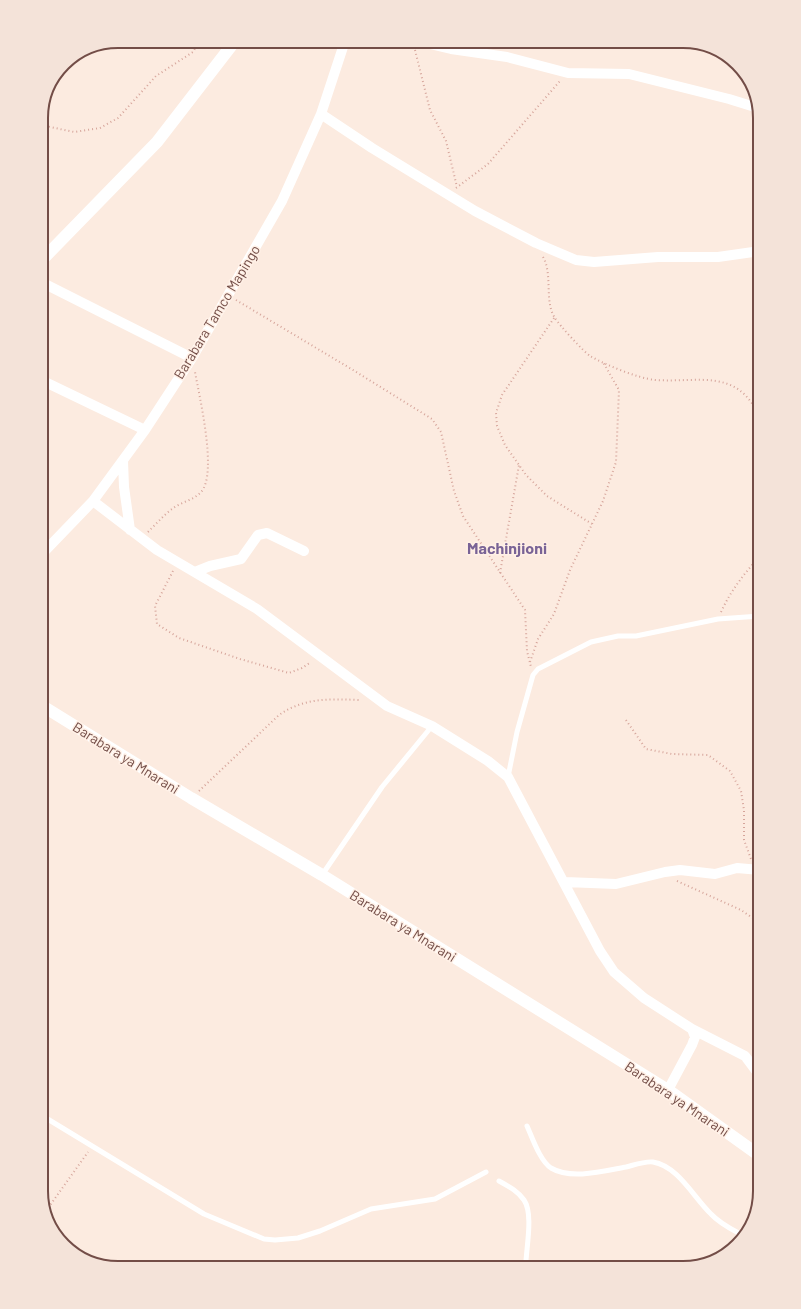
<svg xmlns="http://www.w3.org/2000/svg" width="801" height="1309" viewBox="0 0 801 1309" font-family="Barlow,sans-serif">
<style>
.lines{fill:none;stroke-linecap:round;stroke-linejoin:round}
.path{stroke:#d6a59b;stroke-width:2;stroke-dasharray:1 3;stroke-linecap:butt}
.service{stroke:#fff;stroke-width:5}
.minor{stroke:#fff;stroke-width:10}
.tertiary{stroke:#fff;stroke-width:12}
.labels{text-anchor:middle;stroke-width:3;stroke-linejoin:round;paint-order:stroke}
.street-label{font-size:14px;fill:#734d47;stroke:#fff0e6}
.quarter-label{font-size:16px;font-weight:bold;fill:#796396;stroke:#fff0e6}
.rim{fill:none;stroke:#734d47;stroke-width:2}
</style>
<rect width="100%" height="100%" fill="#fcebe0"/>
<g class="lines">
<path class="path" d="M 415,50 L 430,110 L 446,141 L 457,187
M 41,125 L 74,132 L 100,128 L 118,118 L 156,76 L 193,52 L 199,41
M 456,188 L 488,164 L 560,81
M 543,257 C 553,274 544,302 555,318 C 559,325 584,352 590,356 C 606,365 637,378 655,380 C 700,383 736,367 760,417
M 236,300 L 353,370 L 432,419 L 441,432 L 454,491 L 463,516 L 525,610 L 527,651 L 531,667
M 554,318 L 502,395 L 496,413 L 497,426 L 505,445 L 526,475 L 547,496 L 592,524
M 148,532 C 156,524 164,515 172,509 C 181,502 194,500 201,492 C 218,474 199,395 195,372
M 173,571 L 155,606 L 157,624 L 179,638 L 240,659 L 289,673 L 302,668 L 311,662
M 500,573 L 519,465
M 721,612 C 731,590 744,574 760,556
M 530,662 L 538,639 L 554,614 L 570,570 L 603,501 L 616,462 L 619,390 L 603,362
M 626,720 L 646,749 L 672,754 L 708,755 L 730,771 L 741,791 L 744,810 L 744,840 L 751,859
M 199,791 L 279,715 C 305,697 331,699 361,700
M 677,881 L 741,910 L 760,923
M 46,1211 L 88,1152"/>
<path class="service" d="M 508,777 L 517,732 L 533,675 L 538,669 L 591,642 L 618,636 L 636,636 L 718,619 L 760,616
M 322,875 L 382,787 L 432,726
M 41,1115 L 204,1214 L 264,1239 L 275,1240 L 298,1238 L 320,1231 L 371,1209 L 435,1199 L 486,1172
M 527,1126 C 532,1137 540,1161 551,1168 C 571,1180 604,1171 626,1167 C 634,1165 645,1161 653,1162 C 678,1166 694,1198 711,1214 C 720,1224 733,1230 744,1236
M 499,1181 C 508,1186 518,1191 524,1200 C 533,1213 527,1244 526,1261 L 527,1268"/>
<path class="minor" d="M 417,41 L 451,49 L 507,57 L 568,73 L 629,74 L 729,99 L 758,108
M 321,114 L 372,148 L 475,211 L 536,243 L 576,260 L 594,262 L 658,257 L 718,257 L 760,251
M 41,282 L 192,358
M 41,380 L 145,430
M 123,461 L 124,487 L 130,530
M 93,501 L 157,550 L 257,609 L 387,706 L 432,726 L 488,761 L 508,777 L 600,951 L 614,972 L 644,998 L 692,1029 L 695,1037 L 692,1045 L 668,1090
M 41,555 L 93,501 L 145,430 L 192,358 L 282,201 L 321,114 L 345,41
M 195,572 L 210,566 L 241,559 L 258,535 L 267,533 L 304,551
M 565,882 L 616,884 L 665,872 L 680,870 L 715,874 L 737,868 L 760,870
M 692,1029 L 745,1056 L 760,1076"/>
<path class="tertiary" d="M 41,261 L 157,142 L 235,41
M 41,705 L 191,798 L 322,875 L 668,1090 L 760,1156"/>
</g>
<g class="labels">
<g class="street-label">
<text transform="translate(217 312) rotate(-59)" y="5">Barabara Tamco Mapingo</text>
<text transform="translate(126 758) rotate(32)" y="5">Barabara ya Mnarani</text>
<text transform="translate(403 926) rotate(32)" y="5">Barabara ya Mnarani</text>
<text transform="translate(677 1099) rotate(34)" y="5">Barabara ya Mnarani</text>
</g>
<g class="quarter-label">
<text x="507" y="554">Machinjioni</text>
</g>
</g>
<path d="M0 0H801V1309H0ZM118 48H683A70 70 0 0 1 753 118V1191A70 70 0 0 1 683 1261H118A70 70 0 0 1 48 1191V118A70 70 0 0 1 118 48Z" fill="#f4e3d9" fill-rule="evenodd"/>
<path class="rim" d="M118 48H683A70 70 0 0 1 753 118V1191A70 70 0 0 1 683 1261H118A70 70 0 0 1 48 1191V118A70 70 0 0 1 118 48Z"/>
</svg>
